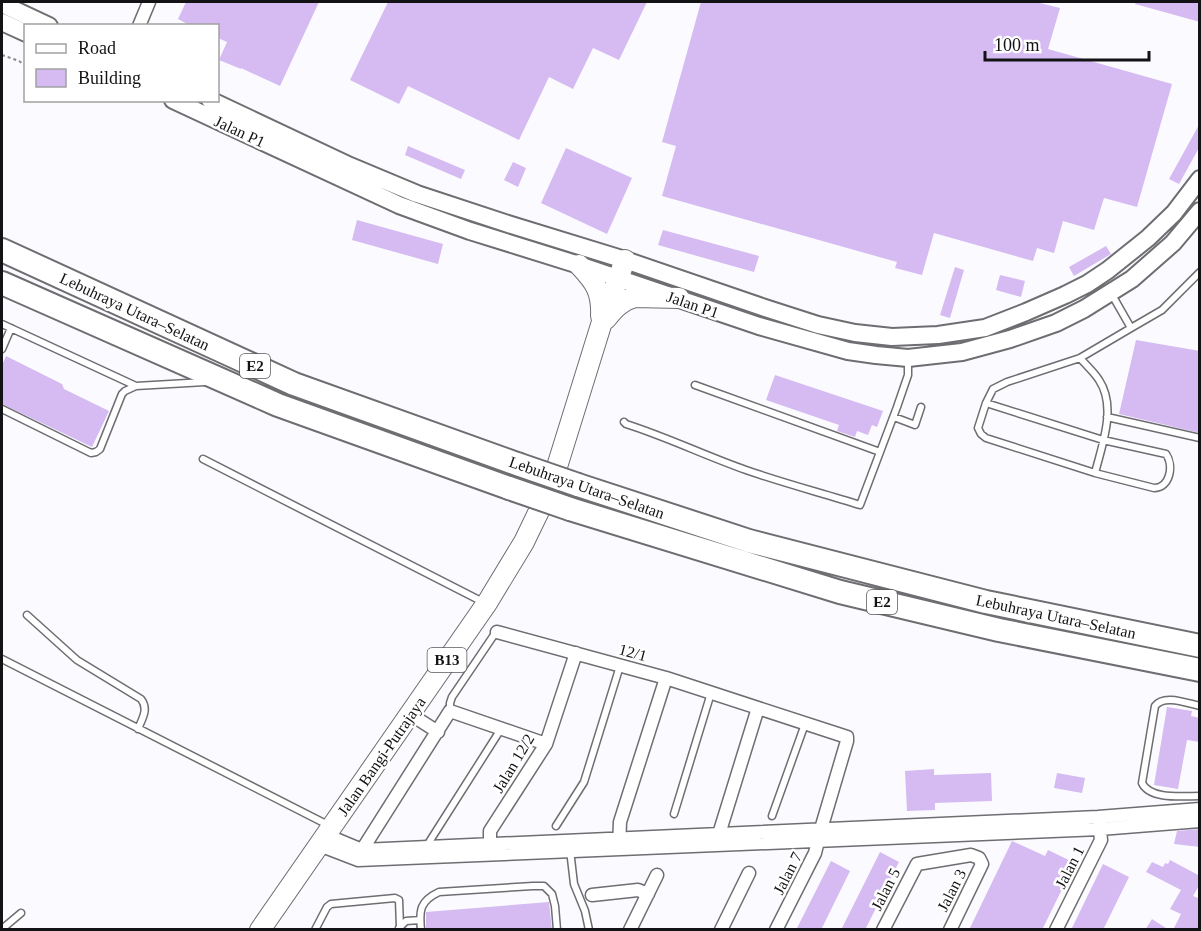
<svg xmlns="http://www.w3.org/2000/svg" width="1201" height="931" viewBox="0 0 1201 931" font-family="Georgia,serif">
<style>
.building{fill:#d5bbf2}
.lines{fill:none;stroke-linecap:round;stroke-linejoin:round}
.lane-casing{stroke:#6e6e72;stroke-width:9}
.street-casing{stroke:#6e6e72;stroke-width:15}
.secondary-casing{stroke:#6e6e72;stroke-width:20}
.primary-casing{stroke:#6e6e72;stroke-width:22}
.highway-casing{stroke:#6e6e72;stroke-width:26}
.path{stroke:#89898c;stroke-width:2;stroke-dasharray:3 3;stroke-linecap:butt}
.lane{stroke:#fff;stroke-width:6}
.street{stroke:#fff;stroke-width:12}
.secondary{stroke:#fff;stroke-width:16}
.primary{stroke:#fff;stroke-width:20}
.highway{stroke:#fff;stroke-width:22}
.highway-bridge-casing{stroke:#6e6e72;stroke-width:26;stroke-linecap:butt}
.highway-bridge{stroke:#fff;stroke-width:22}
.labels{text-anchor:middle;stroke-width:5;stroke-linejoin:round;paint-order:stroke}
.shield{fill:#fff;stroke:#5a5a5b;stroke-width:1.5}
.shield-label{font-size:15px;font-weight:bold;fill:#131315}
.street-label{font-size:16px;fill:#131315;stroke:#fff}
</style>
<rect width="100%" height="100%" fill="#fbfbff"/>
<path class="building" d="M 186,2 L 319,2 L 280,86 L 241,68 L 241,69 L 219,60 L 227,42 L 218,38 L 218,26 L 191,26 L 178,19 Z
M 388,2 L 647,2 L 619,60 L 593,48 L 573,89 L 549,77 L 519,140 L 408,86 L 399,104 L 350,80 Z
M 701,2 L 1036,2 L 1060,8 L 1048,49 L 1172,84 L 1137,207 L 1104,198 L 1094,230 L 1063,221 L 1054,253 L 1037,248 L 1033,261 L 934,233 L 922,275 L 895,268 L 897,262 L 662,196 L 676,146 L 662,142 Z
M 1136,2 L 1200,2 L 1200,22 L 1135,4 Z
M 1200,123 L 1200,146 L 1179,184 L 1169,179 Z
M 408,146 L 465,170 L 461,179 L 405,155 Z
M 566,148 L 632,178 L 607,234 L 541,203 Z
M 513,162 L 526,168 L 518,187 L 504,180 Z
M 357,220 L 443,244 L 438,264 L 352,240 Z
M 663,230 L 759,256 L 754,272 L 658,245 Z
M 1106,246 L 1111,254 L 1074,276 L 1069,267 Z
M 955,267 L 964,270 L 950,318 L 940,315 Z
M 1000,275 L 1025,281 L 1021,297 L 996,290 Z
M 1136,340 L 1200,351 L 1200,433 L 1119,414 Z
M 6,356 L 62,384 L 64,389 L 109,411 L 92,447 L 2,404 L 2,365 Z
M 775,375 L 883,411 L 877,427 L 872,425 L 868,435 L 857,431 L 855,437 L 837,431 L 839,425 L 766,400 Z
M 1167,707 L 1192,711 L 1191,716 L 1200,718 L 1200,742 L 1187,740 L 1178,789 L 1154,785 Z
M 934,769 L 934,775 L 991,773 L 992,801 L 935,803 L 935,810 L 907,811 L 905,771 Z
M 1057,773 L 1085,778 L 1082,793 L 1054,788 Z
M 1200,829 L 1200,847 L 1174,844 L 1177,831 Z
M 1012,841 L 1045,856 L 1048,850 L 1075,863 L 1042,930 L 969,930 Z
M 880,852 L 899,862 L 865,930 L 841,930 Z
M 1170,860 L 1200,876 L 1200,884 L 1193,896 L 1200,899 L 1200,930 L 1173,930 L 1181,914 L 1170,909 L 1181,890 L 1146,872 L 1152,862 L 1163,867 L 1165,863 L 1168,864 Z
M 831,861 L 850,871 L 821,930 L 796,930 Z
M 1103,864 L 1129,877 L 1103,930 L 1071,930 Z
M 549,902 L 552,930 L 426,930 L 426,912 Z
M 1152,919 L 1169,930 L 1145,930 Z"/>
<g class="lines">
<g class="lane-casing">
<path id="lane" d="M 2,324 L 136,386 L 205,382
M 1131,328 L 1162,310 L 1200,272
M 2,349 L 11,328
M 1080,358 C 1086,365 1094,372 1099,380 C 1117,407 1102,445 1095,473
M 695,385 L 880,452
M 986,403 L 1103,440 L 1166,454 C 1174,466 1170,488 1154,488 L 1095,473 L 986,438 L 981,434 L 978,428 L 986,403 L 993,389 L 1007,382 L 1080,358 L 1131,328 L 1111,293
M 2,409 L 91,453 L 96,452 L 100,449 L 122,394 L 125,391 L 136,386
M 894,417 L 915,425 L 921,407
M 1107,417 L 1200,438
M 624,422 L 626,424 C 667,437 706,456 746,470 C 783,483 822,493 860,505 L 897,407 L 908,375 L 908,359
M 203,459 L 483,602
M 27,615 L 77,660 L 141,699 C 149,709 142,719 138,729
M 2,659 L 330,826
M 1200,706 C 1186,703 1164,694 1155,706 L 1142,783 C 1150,800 1183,796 1200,796
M 450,711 L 450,703 L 452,697 L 496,632
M 674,814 L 711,693
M 772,816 L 805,724
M 556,826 L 584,782 L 620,666
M 426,847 L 501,729
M 570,850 L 574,884 L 585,911 L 589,930
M 399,928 L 406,921 L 420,920
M 2,929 L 21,913
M 315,930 L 327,907 L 331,904 L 395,898 L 399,900 L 400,927
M 421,930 C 419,910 420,901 439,892 L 533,886 L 544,886 L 552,894 L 555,906 L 557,930"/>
</g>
<g class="street-casing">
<path id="street" d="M 139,26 L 149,2
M 497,632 L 666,678 L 847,737 L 847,741 L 821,829 L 815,853 L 776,930
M 410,714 L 438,732
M 719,834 L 758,708
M 326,835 L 362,850 L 1098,817 L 1200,809
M 319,845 L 358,860 L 1100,829 L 1200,821
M 619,847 L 620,822 L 666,678
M 362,850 L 450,711 L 546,744
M 490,851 L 490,831 L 546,744 L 576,653
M 592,895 L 638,890 L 648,894
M 630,930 L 657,875
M 721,930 L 749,873
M 883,930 L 917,864 L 971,855 L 979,858 L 982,864 L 950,930
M 1056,930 L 1101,840 L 1099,821"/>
</g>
<g class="secondary-casing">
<path id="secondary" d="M 2,4 L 49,26
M 2,22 L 26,33
M 173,100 L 399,205 L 470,231 L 579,265 L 759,326 L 848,351 L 876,355 L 908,358 L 962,352 L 1010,339 L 1056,323 L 1084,309 L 1132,279 L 1173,243 L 1200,211
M 210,100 L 350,166 L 417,194 L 508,224 L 625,260 L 765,308 L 818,325 L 855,333 L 892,337 L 938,335 L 985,328 L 1026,312 L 1065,295 L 1087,284 L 1108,270 L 1148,238 L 1174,213 L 1200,179"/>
</g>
<g class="primary-casing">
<path id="primary" d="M 579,265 C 596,283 602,292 601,316
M 606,319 C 614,309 622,300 635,297 L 679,298
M 260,930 L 487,603 L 524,542 L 551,486 L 601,325 L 625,260"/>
</g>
<g class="highway-casing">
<path id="highway" d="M 2,250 L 294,384 L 517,464
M 2,283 L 278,405 L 509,488
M 578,485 L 749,541 L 986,602 L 1200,646
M 570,509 L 840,592 L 999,630 L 1200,670"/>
</g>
<path class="path" d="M 2,55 L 19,61 L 26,66"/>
<use href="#lane" class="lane"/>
<use href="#street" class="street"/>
<use href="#secondary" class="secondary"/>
<use href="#primary" class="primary"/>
<use href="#highway" class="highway"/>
<g class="highway-bridge-casing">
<path id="highway-bridge" d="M 517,464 L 578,485
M 509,488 L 570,509"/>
</g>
<use href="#highway-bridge" class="highway-bridge"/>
</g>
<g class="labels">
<g class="shield">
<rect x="240" y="354" width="30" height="24" rx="4.5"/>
<rect x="867" y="590" width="30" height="24" rx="4.5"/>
<rect x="427.5" y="648" width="39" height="24" rx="4.5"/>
</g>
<g class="shield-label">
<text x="255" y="371">E2</text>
<text x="882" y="607">E2</text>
<text x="447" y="665">B13</text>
</g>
<g class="street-label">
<text transform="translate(240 131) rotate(25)" y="6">Jalan P1</text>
<text transform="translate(693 304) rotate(19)" y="6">Jalan P1</text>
<text transform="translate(135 311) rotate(25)" y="6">Lebuhraya Utara–Selatan</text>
<text transform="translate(587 487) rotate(19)" y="6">Lebuhraya Utara–Selatan</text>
<text transform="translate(1056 616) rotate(12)" y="6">Lebuhraya Utara–Selatan</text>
<text transform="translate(633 652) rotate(15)" y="6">12/1</text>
<text transform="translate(381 756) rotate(-55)" y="6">Jalan Bangi-Putrajaya</text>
<text transform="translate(513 763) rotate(-59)" y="6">Jalan 12/2</text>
<text transform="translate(1069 867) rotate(-63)" y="6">Jalan 1</text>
<text transform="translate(787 873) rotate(-63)" y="6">Jalan 7</text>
<text transform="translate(885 889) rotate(-63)" y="6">Jalan 5</text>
<text transform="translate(951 890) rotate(-63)" y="6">Jalan 3</text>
</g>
</g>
<rect width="1201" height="931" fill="none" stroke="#131315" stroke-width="6"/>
<rect x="24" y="24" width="195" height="78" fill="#ffffff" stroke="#a1a1a1" stroke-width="1.5"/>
<rect x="36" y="44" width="30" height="9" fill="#ffffff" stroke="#a1a1a1" stroke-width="1.5"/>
<text x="78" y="54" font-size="18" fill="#131315">Road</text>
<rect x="36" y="69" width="30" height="18" fill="#d5bbf2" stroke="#a1a1a1" stroke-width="1.5"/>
<text x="78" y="84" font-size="18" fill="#131315">Building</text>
<path d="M985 51v9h164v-9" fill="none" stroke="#131315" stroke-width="3"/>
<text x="994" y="51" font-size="18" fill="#131315" stroke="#ffffff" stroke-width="4.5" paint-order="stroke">100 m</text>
</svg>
